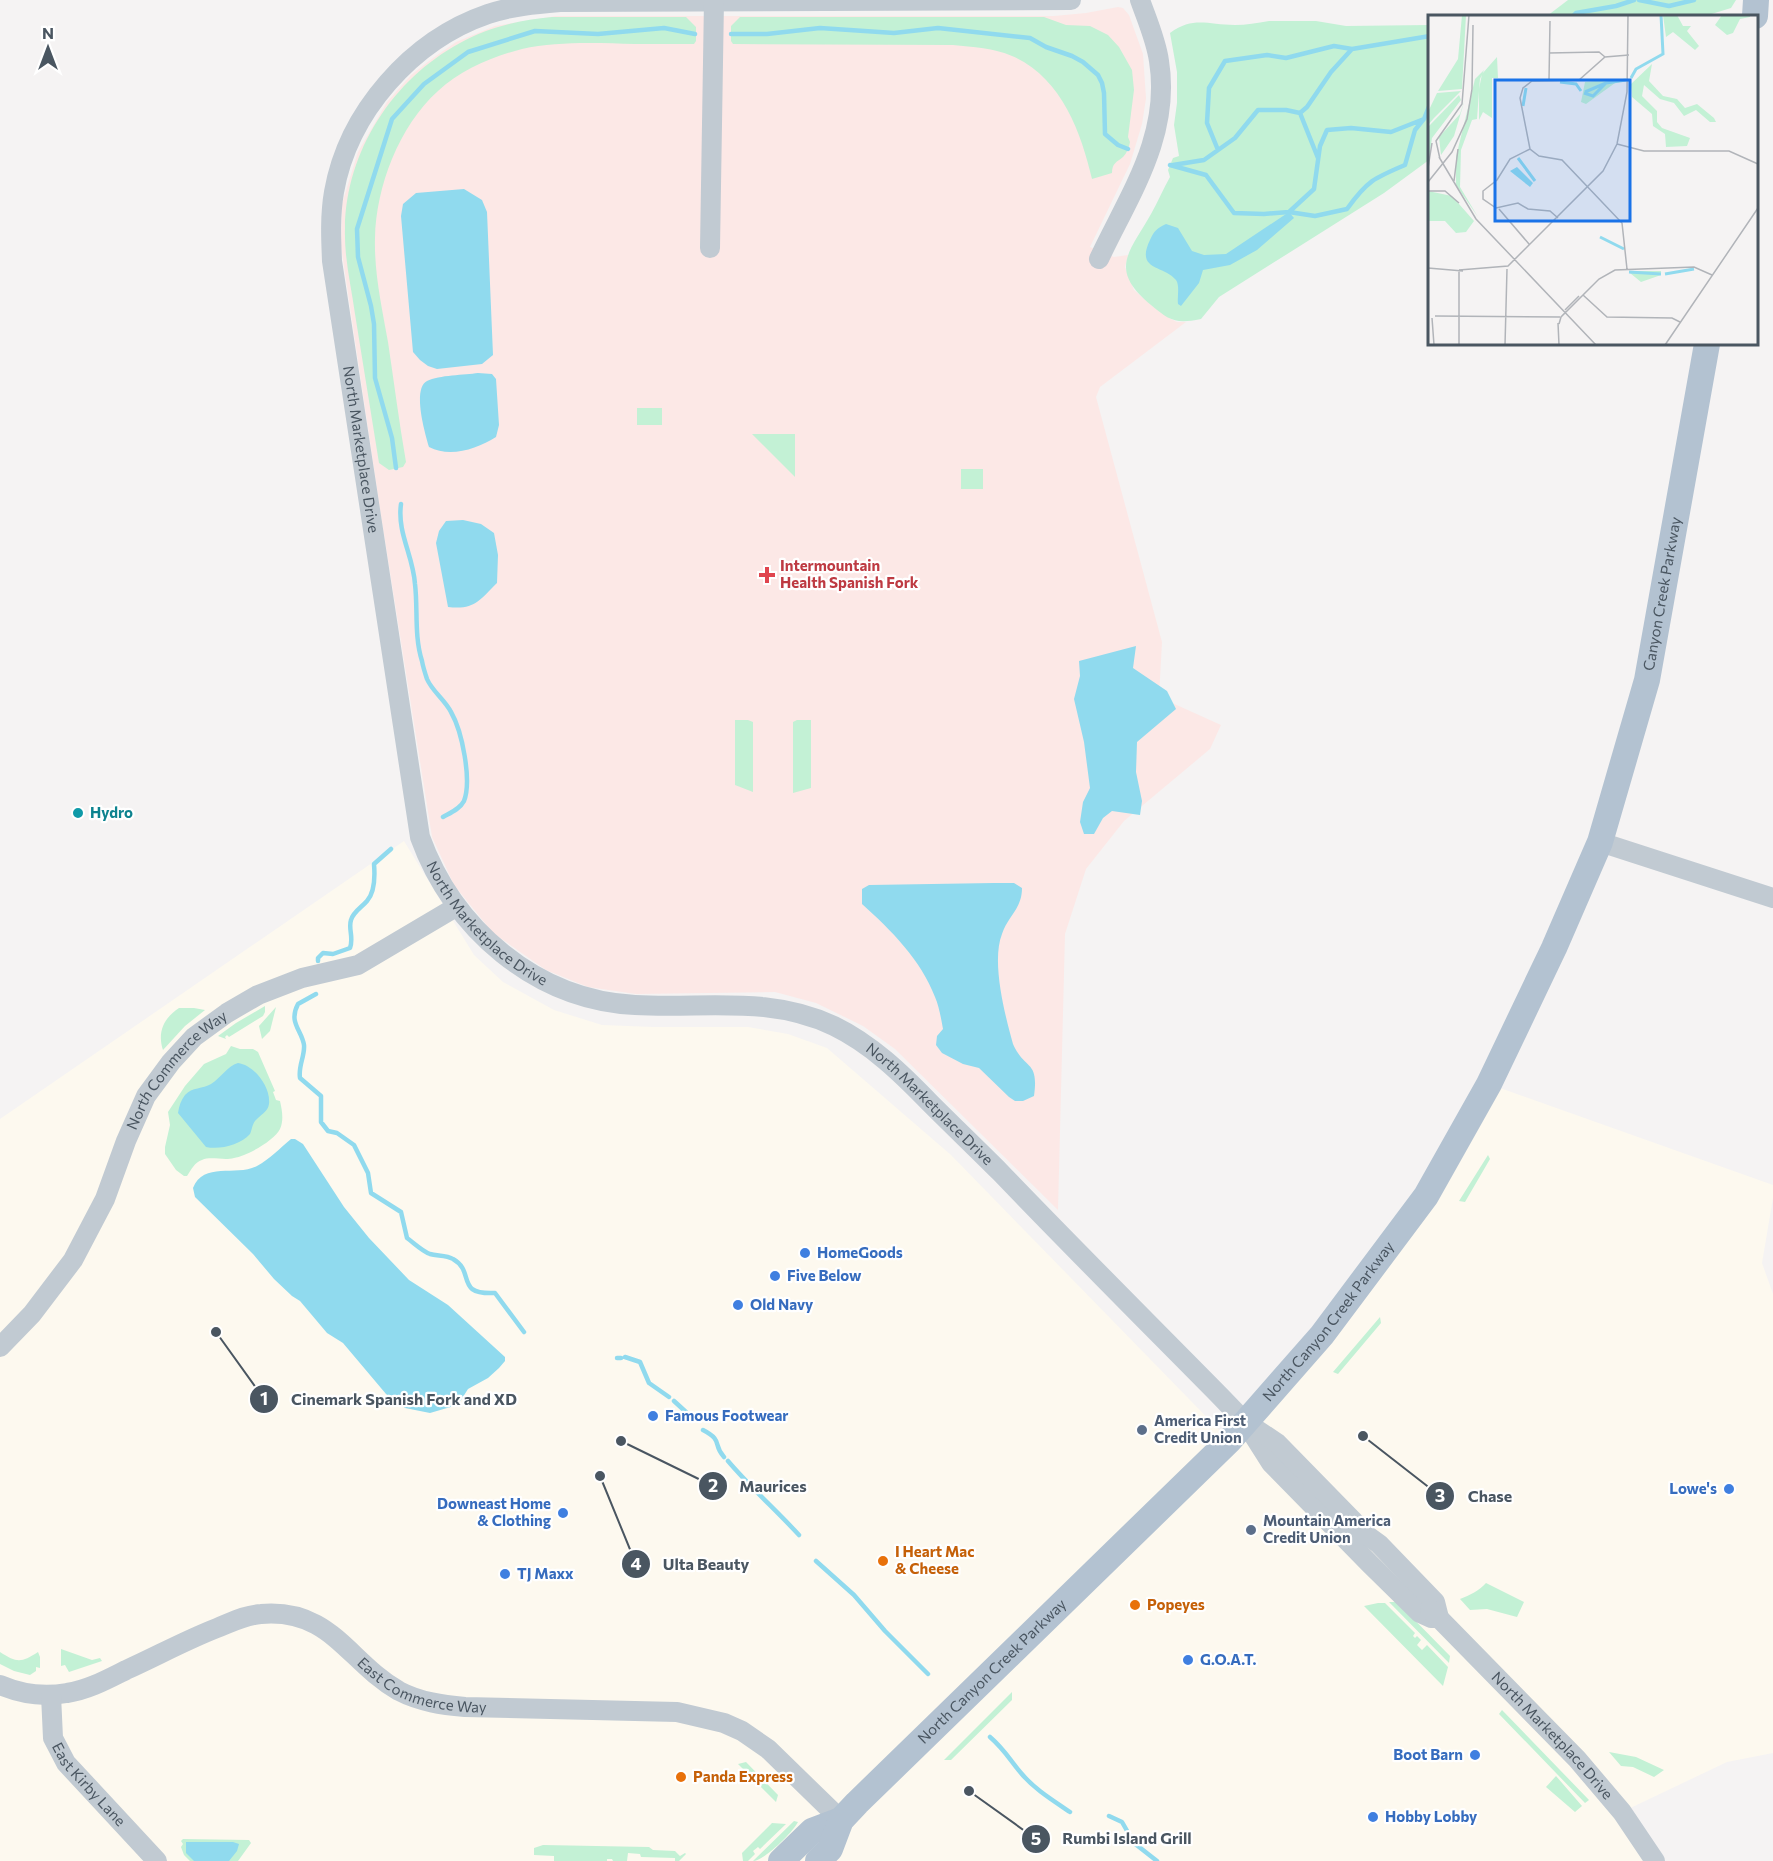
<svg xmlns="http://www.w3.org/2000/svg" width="1773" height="1861" viewBox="0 0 1773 1861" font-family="Commissioner,sans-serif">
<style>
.commercial{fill:#fdf9ef}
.medical{fill:#fce8e6}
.green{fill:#c3f1d5}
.water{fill:#90daee}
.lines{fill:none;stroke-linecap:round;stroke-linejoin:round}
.stream{stroke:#90daee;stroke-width:4.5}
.minor{stroke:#c1cad2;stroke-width:20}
.major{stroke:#b3c2d1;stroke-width:26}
.health-dot{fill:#e0444e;stroke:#fff;stroke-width:2}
.culture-dot{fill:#0f9aa8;stroke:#fff;stroke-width:2}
.shop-dot{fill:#3f7fe0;stroke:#fff;stroke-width:2}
.service-dot{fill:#5c6f8a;stroke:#fff;stroke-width:2}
.food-dot{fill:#e8710a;stroke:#fff;stroke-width:2}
.labels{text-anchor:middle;stroke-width:4.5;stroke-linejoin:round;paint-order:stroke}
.street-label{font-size:15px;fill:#4a5661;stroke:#fff}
.health-label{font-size:15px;font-weight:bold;fill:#be3a42;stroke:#fff;text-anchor:start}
.culture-label{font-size:15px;font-weight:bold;fill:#0d838f;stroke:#fff;text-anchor:start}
.shop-label{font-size:15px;font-weight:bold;fill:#366cbe;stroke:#fff;text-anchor:start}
.service-label{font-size:15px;font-weight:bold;fill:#4e5e75;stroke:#fff;text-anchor:start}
.food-label{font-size:15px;font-weight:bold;fill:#c56008;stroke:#fff;text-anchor:start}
.inset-river{fill:none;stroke:#90daee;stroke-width:3}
.inset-road{fill:none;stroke:#b1b4b9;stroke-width:1.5}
.view{fill:#1a73e8;fill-opacity:0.15;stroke:#1a73e8;stroke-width:3}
.inset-edge{fill:none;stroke:#4a5661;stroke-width:3}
.leader{fill:none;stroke:#4a5661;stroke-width:2}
.callout-dot{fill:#4a5661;stroke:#fff;stroke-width:2}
.mark-label{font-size:18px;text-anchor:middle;font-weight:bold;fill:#fff}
.callout-label{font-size:16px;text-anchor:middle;font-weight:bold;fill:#4a5661;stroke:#fff;stroke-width:4.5;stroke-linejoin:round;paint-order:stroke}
</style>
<rect width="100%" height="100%" fill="#f5f3f3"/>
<path class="commercial" d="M 404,841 L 474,955 L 503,982 L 554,1010 L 602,1025 L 653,1027 L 748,1027 L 788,1034 L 827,1048 L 951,1155 L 1229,1440 L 1399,1233 L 1489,1084 L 1773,1185 L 1773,1198 L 1762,1263 L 1773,1294 L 1773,1753 L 1727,1762 L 1622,1812 L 1655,1861 L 0,1861 L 0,1119 Z"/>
<path class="medical" d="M 1118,7 L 1123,8 L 1129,15 L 1143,54 L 1146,98 L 1142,124 L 1130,164 L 1090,247 L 1114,257 L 1128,255 L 1125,267 L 1134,290 L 1155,308 L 1171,319 L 1177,322 L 1186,322 L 1100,387 L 1096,397 L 1162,642 L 1159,697 L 1221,725 L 1210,749 L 1124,821 L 1086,869 L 1065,934 L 1058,1210 L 895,1049 L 863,1026 L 816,1003 L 775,992 L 636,994 L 588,987 L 546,970 L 493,933 L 454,885 L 432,837 L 380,509 L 341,246 L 342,204 L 358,152 L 387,102 L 411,75 L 433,58 L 456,42 L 495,26 L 556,16 L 1054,16 L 1086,13 Z"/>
<path class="green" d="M 1568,0 L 1736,0 L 1731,8 L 1705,16 L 1547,16 Z
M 552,17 L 686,17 L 696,27 L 696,41 L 694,44 C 674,44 654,44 635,44 C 598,43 558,41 522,49 C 491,57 461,70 438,91 C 399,126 376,187 375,238 C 374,273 382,308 388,342 C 394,382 399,422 406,462 L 403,467 L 389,470 L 379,463 C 371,413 363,364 355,314 C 351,285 344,258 345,228 C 346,151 393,79 460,43 C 489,27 520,20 552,17 Z
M 740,17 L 1044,17 L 1066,25 L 1090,26 L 1108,35 L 1119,47 L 1132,70 L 1134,90 L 1128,137 L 1130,142 C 1129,147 1127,153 1123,157 C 1117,162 1112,163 1112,173 L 1092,179 C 1081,132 1061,77 1012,56 C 994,48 973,47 953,45 L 733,44 L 731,41 L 731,26 Z
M 1269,21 L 1316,21 L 1346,26 L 1429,25 L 1429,160 L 1384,193 L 1219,297 L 1201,319 C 1176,324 1170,321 1151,305 C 1108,269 1129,253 1151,214 C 1158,202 1163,189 1170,177 L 1168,170 L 1173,158 L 1179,156 L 1174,125 L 1177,103 L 1177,72 L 1170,33 C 1194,16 1207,25 1235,25 C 1246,25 1257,23 1269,21 Z
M 637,408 L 662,408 L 662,425 L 637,425 Z
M 752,434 L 795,434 L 795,477 Z
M 961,469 L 983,469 L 983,489 L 961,489 Z
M 735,720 L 748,720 L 753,722 L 753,792 L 735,785 Z
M 797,720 L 811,720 L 811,788 L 793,793 L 793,722 Z
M 265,1006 L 265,1012 L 263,1016 L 229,1037 L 227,1035 L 225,1037 L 226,1039 L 218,1036 L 236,1023 Z
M 276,1007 L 270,1031 L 262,1039 L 259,1026 Z
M 179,1008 L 194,1008 L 205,1010 L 185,1026 L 163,1050 C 157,1032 164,1018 179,1008 Z
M 231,1046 L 240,1049 L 253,1049 L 258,1052 L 275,1091 L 273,1092 L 276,1100 L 280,1101 C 282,1110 284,1120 280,1129 C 275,1140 247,1156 234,1158 C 224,1161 211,1156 202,1160 C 195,1162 191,1170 187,1176 L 184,1176 L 176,1170 L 165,1154 L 165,1147 L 170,1125 L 168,1112 L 185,1086 L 204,1064 L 226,1054 Z
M 1488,1155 L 1490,1159 L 1465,1202 L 1459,1201 Z
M 1380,1317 L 1381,1323 L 1338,1374 L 1333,1372 Z
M 1486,1583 L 1524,1602 L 1517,1617 L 1487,1609 L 1470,1610 L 1460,1599 C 1470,1595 1479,1591 1486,1583 Z
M 1389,1602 L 1397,1602 L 1450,1656 L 1449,1663 Z
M 1378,1603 L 1385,1603 L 1415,1633 L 1413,1636 L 1415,1638 L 1417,1636 L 1421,1640 L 1417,1645 L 1422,1650 L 1427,1645 L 1448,1667 L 1443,1686 L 1364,1606 Z
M 61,1649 L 92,1660 L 100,1658 L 102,1661 L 69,1672 L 65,1665 L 61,1666 Z
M 0,1652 C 17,1663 21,1663 38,1652 L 40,1657 L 40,1668 L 36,1667 L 36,1671 L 30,1675 L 14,1671 L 0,1664 Z
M 1012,1692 L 1012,1700 L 951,1760 L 944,1760 Z
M 1502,1710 L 1589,1800 L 1585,1803 L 1499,1714 Z
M 1609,1752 L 1636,1757 L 1664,1770 L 1654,1777 L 1633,1767 L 1621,1766 Z
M 746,1762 L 778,1795 L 776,1802 L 738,1764 Z
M 1556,1776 L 1582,1806 L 1575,1812 L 1546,1787 Z
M 794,1821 L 798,1822 C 793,1832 764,1861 753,1861 Z
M 772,1823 L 786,1824 L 760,1849 L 758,1847 L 753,1851 L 755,1854 L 748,1861 L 743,1861 L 742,1853 Z
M 183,1839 L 249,1840 L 251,1843 L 238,1861 L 190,1861 L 184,1855 L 181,1847 L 183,1844 L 181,1841 Z
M 543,1845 L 649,1847 L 653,1850 L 675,1851 L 680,1856 L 685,1853 L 686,1854 L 679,1861 L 675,1861 L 675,1858 L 641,1857 L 640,1854 L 628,1853 L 627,1861 L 613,1861 L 612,1859 L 607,1859 L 607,1861 L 554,1861 L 554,1856 L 534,1855 L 534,1848 Z"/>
<path class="water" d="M 464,189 L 482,200 L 487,212 L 493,355 L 482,364 L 437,369 L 428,366 L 420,360 L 413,352 L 401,216 L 403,204 L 416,193 Z
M 1289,212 L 1294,218 L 1257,250 L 1230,265 L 1203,270 L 1199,283 L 1181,306 L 1178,304 C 1177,297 1180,286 1176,280 C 1164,265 1135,271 1150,240 C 1154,231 1157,228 1166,224 L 1178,228 L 1192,251 L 1204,255 L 1226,254 Z
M 478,373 L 492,374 L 496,379 L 499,425 L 496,437 C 477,449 450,458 429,447 C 425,433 412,389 427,381 C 439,375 465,375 478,373 Z
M 463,520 L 481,524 L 494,533 L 498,555 L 497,583 C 479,601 474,610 448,607 L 436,543 L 439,531 L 446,521 Z
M 1136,646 L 1133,668 L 1167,691 L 1176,709 L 1137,742 L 1136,772 L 1142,801 L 1140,815 L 1112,811 L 1103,818 L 1094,834 L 1084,834 L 1080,822 L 1083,802 L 1090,788 L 1084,742 L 1074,699 L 1080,676 L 1079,661 Z
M 994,883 L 1014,883 L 1022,888 C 1022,909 1008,916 1002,934 C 991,962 1005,1015 1013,1044 C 1025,1071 1039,1059 1034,1096 L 1023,1101 L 1015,1101 L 1009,1097 L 979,1068 L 963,1064 L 942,1053 L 936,1045 L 937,1036 L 943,1029 C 941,1018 939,1006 935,997 C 921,960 891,930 862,904 L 862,889 L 869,885 Z
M 238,1063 C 254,1065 271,1087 269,1104 C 268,1112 260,1115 255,1121 C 252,1125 252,1130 250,1134 C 240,1145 220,1150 206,1147 L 178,1113 C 179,1106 181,1100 185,1095 C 192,1087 203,1089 211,1084 C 221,1078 227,1066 238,1063 Z
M 291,1139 L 295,1139 L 303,1144 L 344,1207 L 369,1238 L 409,1280 L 448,1305 L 505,1357 L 505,1361 L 499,1368 L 488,1378 L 468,1389 L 461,1400 L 454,1406 L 430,1413 L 405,1408 L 386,1394 L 343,1343 L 327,1333 L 300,1301 L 292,1296 L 274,1279 L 253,1254 L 195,1197 L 193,1188 C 204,1161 236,1177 257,1166 C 270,1159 280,1148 291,1139 Z
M 186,1842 L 233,1842 L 239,1844 L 237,1851 L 229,1861 L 194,1861 L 186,1853 Z"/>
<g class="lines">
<path class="stream" d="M 1639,0 L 1669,6 L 1694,0
M 1573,16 L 1576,13 L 1616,6 L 1634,0
M 731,34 L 767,34 L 820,28 L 894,33 L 938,28 L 1030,38 L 1046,47 L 1072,56 L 1083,62 L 1098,75 L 1102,83 L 1104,93 L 1105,134 L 1118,145 L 1128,149
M 1300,113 L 1318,158
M 1218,150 L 1207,123 L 1209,88 L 1225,61 L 1267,55 L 1286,58 L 1334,46 L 1352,49
M 1170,165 L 1206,175 L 1234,213 L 1264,214 L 1289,212 L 1314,189 L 1320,146 L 1327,130 L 1351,128 L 1391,132 L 1424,119 L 1430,104
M 1173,165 L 1204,160 L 1235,138 L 1258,110 L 1286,110 L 1300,113 L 1307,107 L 1331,72 L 1352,49 L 1430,36
M 1289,212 L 1315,216 L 1347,209 C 1367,181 1374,178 1405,165 L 1415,130 L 1423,120
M 396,468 L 392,438 L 375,378 L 374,324 L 371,306 L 358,257 L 357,229 L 392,119 L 424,84 L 468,52 L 535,31 L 598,34 L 664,28 L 695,34
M 401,504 C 397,533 413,555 415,584 C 418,609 414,636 422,661 C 423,667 425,673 427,679 C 432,691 445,700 451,712 C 462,731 472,780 464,801 C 460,809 450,813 443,817
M 318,961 L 318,958 L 323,953 L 333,954 L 350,948 C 354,937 348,929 351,920 C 353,912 362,907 367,901 C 375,892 375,876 374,864 L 391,849
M 316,994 L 298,1004 C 288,1023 302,1030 304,1045 C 305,1056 298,1066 300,1078 L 321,1096 L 321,1122 L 328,1131 L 337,1133 L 354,1145 L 368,1173 L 371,1193 L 401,1212 L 407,1238 C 414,1243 422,1251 430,1254 C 437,1256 447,1255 453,1259 C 476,1272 454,1295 495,1293 L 524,1332
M 625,1357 L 640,1362 L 649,1383 L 669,1397
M 617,1358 L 621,1358
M 674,1401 L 686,1412
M 703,1430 C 724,1441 712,1444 724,1457
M 728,1461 C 750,1487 776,1510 799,1535
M 816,1561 L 854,1595 L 885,1631 L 928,1674
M 990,1737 C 1005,1750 1009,1759 1021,1773 C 1034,1789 1054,1801 1070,1812
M 1109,1816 L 1122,1822 L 1134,1843 L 1157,1861"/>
<g class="minor">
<path id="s1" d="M 1071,0 L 560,2 C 536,4 512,6 488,14 C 412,40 348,112 334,192 C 330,215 331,238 332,261 L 420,837 C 453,929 536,1000 635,1005 C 704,1009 769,995 834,1026 C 871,1044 901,1073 930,1103 C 953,1126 977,1149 1000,1172 C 1073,1248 1147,1322 1221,1397 L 1245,1422 L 1271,1463 L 1370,1564 L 1420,1613 L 1431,1618 L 1439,1618"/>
<path d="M 710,248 L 714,0"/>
<path d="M 1099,259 C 1129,195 1171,136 1159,61 C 1156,40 1147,20 1140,0"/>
<path d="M 1600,842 L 1773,898"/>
<path id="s2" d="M 0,1347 L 32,1314 L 73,1260 L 105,1199 L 126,1141 L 146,1096 L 171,1062 L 194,1037 L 227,1013 L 258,995 L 302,978 L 358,965 L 456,907"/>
<path d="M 1250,1425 L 1277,1443 L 1368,1536 L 1379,1544 L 1435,1602 L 1439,1618"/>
<path id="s3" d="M 1430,1609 L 1577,1759 L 1622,1812 L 1655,1861"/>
<path id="s4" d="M 0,1685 C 21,1694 45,1697 67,1693 C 88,1690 108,1679 126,1670 C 157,1656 186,1640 217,1628 C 232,1622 245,1615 261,1614 C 331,1608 348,1662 399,1691 C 420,1702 443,1705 465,1707 L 677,1712 L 724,1723 L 742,1731 L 768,1749 L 841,1820"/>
<path id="s5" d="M 51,1695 L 53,1738 L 66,1763 L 157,1861"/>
</g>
<g class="major">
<path d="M 1755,16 L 1756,0"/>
<path d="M 781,1861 L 812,1831 L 841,1820"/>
<path id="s6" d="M 818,1861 L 830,1849 L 841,1820 L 857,1803 L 1229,1441 L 1322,1335 L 1426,1196 L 1489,1084 L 1554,948 L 1600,842 L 1647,680 L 1707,344"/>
</g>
</g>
<path class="health-dot" d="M764 566h6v6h6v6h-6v6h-6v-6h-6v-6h6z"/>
<circle class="culture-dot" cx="78" cy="813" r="6"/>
<g class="shop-dot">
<circle cx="805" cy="1253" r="6"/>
<circle cx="775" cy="1276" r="6"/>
<circle cx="738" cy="1305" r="6"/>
<circle cx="653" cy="1416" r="6"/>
<circle cx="1729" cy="1489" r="6"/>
<circle cx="563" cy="1513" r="6"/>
<circle cx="505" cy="1574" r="6"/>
<circle cx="1188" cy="1660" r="6"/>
<circle cx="1475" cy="1755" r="6"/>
<circle cx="1373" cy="1817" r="6"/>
</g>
<g class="service-dot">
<circle cx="1142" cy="1430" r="6"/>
<circle cx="1251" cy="1530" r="6"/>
</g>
<g class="food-dot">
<circle cx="883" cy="1561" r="6"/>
<circle cx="1135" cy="1605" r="6"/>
<circle cx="681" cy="1777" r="6"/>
</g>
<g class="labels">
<g class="street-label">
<text dy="5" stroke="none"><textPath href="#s1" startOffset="1090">North Marketplace Drive</textPath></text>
<text dy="5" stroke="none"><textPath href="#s6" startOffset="1556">Canyon Creek Parkway</textPath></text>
<text dy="5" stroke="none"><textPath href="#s1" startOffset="1594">North Marketplace Drive</textPath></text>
<text dy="5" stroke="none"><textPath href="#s2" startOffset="333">North Commerce Way</textPath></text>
<text dy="5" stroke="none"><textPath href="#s1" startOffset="2097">North Marketplace Drive</textPath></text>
<text dy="5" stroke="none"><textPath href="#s6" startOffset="746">North Canyon Creek Parkway</textPath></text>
<text dy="5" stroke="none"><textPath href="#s6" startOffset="260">North Canyon Creek Parkway</textPath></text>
<text dy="5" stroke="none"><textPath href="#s4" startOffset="462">East Commerce Way</textPath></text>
<text dy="5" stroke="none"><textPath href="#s3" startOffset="176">North Marketplace Drive</textPath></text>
<text dy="5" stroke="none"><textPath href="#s5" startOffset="102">East Kirby Lane</textPath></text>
</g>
<g class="health-label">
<text x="780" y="571">Intermountain<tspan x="780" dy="17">Health Spanish Fork</tspan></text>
</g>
<g class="culture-label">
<text x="90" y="818">Hydro</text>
</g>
<g class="shop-label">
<text x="817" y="1258">HomeGoods</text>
<text x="787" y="1281">Five Below</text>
<text x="750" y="1310">Old Navy</text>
<text x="665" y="1421">Famous Footwear</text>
<text x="1717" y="1494" text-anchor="end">Lowe's</text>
<text x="551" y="1509" text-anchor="end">Downeast Home<tspan x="551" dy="17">&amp; Clothing</tspan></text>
<text x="517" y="1579">TJ Maxx</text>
<text x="1200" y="1665">G.O.A.T.</text>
<text x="1463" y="1760" text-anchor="end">Boot Barn</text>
<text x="1385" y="1822">Hobby Lobby</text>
</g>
<g class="service-label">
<text x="1154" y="1426">America First<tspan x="1154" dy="17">Credit Union</tspan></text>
<text x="1263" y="1526">Mountain America<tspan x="1263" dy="17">Credit Union</tspan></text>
</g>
<g class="food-label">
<text x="895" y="1557">I Heart Mac<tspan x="895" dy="17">&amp; Cheese</tspan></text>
<text x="1147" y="1610">Popeyes</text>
<text x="693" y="1782">Panda Express</text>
</g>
</g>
<g transform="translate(1428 15)">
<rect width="330" height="330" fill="#f5f3f3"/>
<path d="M 34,0 L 38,0 L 34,74 L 10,76 L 30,44 ZM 235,0 L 249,0 L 255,11 L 263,11 L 259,16 L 271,31 L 267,35 L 245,17 L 238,22 ZM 294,0 L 322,0 L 322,2 L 312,4 L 305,18 L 299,20 L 287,10 ZM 69,42 L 70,63 L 64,63 L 64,103 L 55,97 L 51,105 L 51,76 L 49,104 L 44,105 L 33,135 L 32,172 L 50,202 L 28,170 L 28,142 L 47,64 L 56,55 L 52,64 L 51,74 L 54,59 ZM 224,49 L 221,66 L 235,81 L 249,84 L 257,93 L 269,89 L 286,103 L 288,107 L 282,107 L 268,95 L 256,101 L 246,88 L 232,84 L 216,70 L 214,81 L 229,96 L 229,107 L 234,113 L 262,123 L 259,131 L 238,132 L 237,119 L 225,111 L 224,99 L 204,82 L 203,69 ZM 189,64 L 198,66 L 187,68 L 158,89 L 153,87 L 157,67 ZM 33,76 L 6,103 L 0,110 L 0,97 L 9,78 ZM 31,80 L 33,85 L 4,123 L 0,150 L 0,112 ZM 37,84 L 26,121 L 13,140 L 11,122 L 32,99 ZM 0,176 L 24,181 L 46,206 L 38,217 L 28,218 L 17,206 L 0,206 ZM 212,256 L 233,256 L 233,260 L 213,267 L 202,258 Z" fill="#c3f1d5"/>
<path d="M 89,152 L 105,168 L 102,172 L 82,156 Z" fill="#90daee"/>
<path class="inset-river" d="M 203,63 L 208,54 L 235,39 L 233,0M 132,67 L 148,69 L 153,76M 157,77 L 178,68M 156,78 L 165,81 L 178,68 L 198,65M 95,91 L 98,73M 90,143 L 107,166M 172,222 L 196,234M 201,257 L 233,259M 237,259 L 266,254"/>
<path class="inset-road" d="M 121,38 L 171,37 L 177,42M 121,65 L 122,6M 189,129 L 216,136 L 301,136 L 330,149M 102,134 L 82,144 L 69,165 L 55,176 L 55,184 L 68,193 L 90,188 L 100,194 L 122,196 L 130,203M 11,142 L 48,204 L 168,330M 12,144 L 8,126 L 34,89 L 41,0M 0,153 L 4,128M 26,166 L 30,134M 0,167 L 24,137 L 39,104 L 44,74 L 45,10M 0,176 L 17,176 L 31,188M 71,194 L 101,229M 0,253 L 35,256M 199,254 L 194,208 L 134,145 L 111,141 L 102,134 L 92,83 L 95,73 L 104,66 L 151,65 L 177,42 L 201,40M 31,255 L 80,251 L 175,156 L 189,129 L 199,77 L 200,0M 155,280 L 179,302 L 244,303 L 252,307M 137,295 L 151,281M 7,301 L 132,302M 4,303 L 6,330M 130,308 L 131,330M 131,309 L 133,302 L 171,264 L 187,255 L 266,252 L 284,260M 31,330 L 31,255M 77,330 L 79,254M 237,330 L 330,193"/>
<path class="view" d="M 67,65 L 202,65 L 202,206 L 67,206 Z"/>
<rect width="330" height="330" class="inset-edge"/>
</g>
<path class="leader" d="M216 1332L264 1399M621 1441L713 1486M1363 1436L1440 1496M600 1476L636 1564M969 1791L1036 1839"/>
<g class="callout-dot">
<circle cx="216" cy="1332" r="6"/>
<circle cx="621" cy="1441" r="6"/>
<circle cx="1363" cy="1436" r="6"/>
<circle cx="600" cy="1476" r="6"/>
<circle cx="969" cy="1791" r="6"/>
<circle cx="264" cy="1399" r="15"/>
<circle cx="713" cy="1486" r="15"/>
<circle cx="1440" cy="1496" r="15"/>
<circle cx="636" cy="1564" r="15"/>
<circle cx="1036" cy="1839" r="15"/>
</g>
<g class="mark-label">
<text x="264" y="1405">1</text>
<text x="713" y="1492">2</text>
<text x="1440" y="1502">3</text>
<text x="636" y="1570">4</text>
<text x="1036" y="1845">5</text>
</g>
<g class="callout-label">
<text x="404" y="1405">Cinemark Spanish Fork and XD</text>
<text x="773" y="1492">Maurices</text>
<text x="1490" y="1502">Chase</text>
<text x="706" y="1570">Ulta Beauty</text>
<text x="1127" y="1844">Rumbi Island Grill</text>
</g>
<g transform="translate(48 48)" stroke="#ffffff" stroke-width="4.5" paint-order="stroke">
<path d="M0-4.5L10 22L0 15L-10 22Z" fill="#4a5661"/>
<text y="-9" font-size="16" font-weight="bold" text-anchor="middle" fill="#4a5661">N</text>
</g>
</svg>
